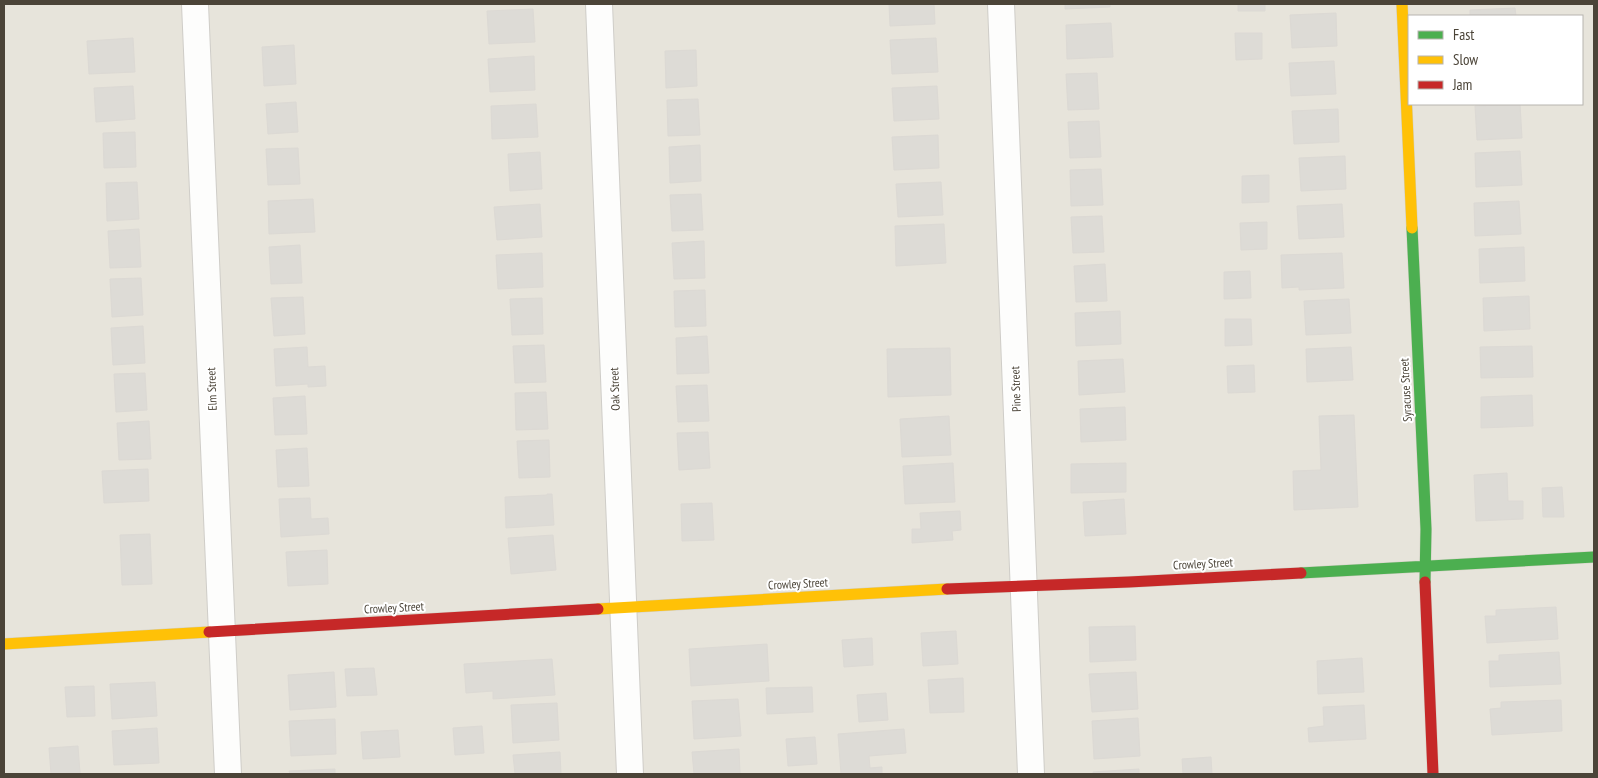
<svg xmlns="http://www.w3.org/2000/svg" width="1598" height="778" viewBox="0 0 1598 778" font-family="'PT Sans Narrow',sans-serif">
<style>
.residential{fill:#e7e4db;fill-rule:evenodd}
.building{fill:#dddbd6;stroke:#dcd9d4}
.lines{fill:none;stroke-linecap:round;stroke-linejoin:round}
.street-casing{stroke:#cfcdc8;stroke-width:28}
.fast-casing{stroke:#d3d0c5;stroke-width:12}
.slow-casing{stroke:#d3d0c5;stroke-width:12}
.jam-casing{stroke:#d3d0c5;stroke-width:12}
.street{stroke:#fdfdfc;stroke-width:26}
.fast{stroke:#4caf50;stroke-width:11}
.slow{stroke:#ffc107;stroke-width:11}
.jam{stroke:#c62828;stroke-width:11}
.labels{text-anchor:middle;stroke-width:4;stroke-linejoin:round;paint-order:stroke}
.street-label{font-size:12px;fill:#4b4438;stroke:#fff}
</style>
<rect width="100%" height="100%" fill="#f3f2ee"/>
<path class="residential" d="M 4,4 L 1594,4 L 1594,774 L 4,774 ZM 1409,16 L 1582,16 L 1582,104 L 1409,104 Z"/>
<path class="building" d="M 889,4 L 934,4 L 935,24 L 890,26 Z
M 1065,4 L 1110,4 L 1110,7 L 1065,9 Z
M 1238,4 L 1265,4 L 1265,11 L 1238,11 Z
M 1515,8 L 1516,16 L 1470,16 L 1470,10 Z
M 533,9 L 535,42 L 489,44 L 487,11 Z
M 1336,13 L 1337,46 L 1292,48 L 1290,15 Z
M 1111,23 L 1113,57 L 1067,59 L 1066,25 Z
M 1235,33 L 1262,33 L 1262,59 L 1236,60 Z
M 133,38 L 135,72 L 89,74 L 87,41 Z
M 936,38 L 938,72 L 892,74 L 890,40 Z
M 294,45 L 296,84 L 264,86 L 262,47 Z
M 696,50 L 697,86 L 666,88 L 665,51 Z
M 534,56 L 535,90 L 490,92 L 488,59 Z
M 1334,61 L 1336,94 L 1291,96 L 1289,63 Z
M 1097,73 L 1099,109 L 1068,110 L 1066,74 Z
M 133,86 L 135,119 L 96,122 L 94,88 Z
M 937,86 L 939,119 L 894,121 L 892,88 Z
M 698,99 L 700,135 L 668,136 L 667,100 Z
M 296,102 L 298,132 L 268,134 L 266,104 Z
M 536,104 L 538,137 L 492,139 L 491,106 Z
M 1520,104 L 1522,138 L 1477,140 L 1475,106 Z
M 1338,109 L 1339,142 L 1294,144 L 1292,111 Z
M 1099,121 L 1101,157 L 1070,158 L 1068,122 Z
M 135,132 L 136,167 L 104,168 L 103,133 Z
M 938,135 L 939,168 L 894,170 L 892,137 Z
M 700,145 L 701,181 L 670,183 L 669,147 Z
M 298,148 L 300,184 L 268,185 L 266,149 Z
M 1520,151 L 1522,185 L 1476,187 L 1475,153 Z
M 540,152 L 542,189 L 510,191 L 508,154 Z
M 1345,156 L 1346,189 L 1301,191 L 1299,158 Z
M 1101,169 L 1103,205 L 1071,206 L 1070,170 Z
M 1269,175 L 1269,202 L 1242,203 L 1242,176 Z
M 137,182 L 139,219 L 107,221 L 106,183 Z
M 941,182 L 943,215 L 898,217 L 896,184 Z
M 701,194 L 703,230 L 672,231 L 670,195 Z
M 313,199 L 315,232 L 269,234 L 268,201 Z
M 1519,201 L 1521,234 L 1475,236 L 1474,203 Z
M 540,204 L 542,237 L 497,240 L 494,207 Z
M 1342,204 L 1344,237 L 1299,239 L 1297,206 Z
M 1102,216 L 1104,252 L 1073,253 L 1071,217 Z
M 1267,222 L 1267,249 L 1241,250 L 1240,223 Z
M 944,224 L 946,263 L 896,266 L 895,226 Z
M 139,229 L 141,267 L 110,268 L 108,231 Z
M 704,241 L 705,278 L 674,279 L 672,243 Z
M 300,245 L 302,283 L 271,284 L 269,247 Z
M 1524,247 L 1525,281 L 1480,283 L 1479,249 Z
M 542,253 L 543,287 L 498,289 L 496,255 Z
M 1342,253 L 1344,288 L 1299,290 L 1299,287 L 1282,288 L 1281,255 Z
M 1105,264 L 1107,301 L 1076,302 L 1074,266 Z
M 1250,271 L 1251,298 L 1224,299 L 1224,272 Z
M 141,278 L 143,315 L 112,317 L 110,279 Z
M 705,290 L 706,326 L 675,327 L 674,291 Z
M 1529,296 L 1530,329 L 1484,331 L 1483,298 Z
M 303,297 L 305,334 L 274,336 L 271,298 Z
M 542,298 L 543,334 L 512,335 L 510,299 Z
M 1349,299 L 1351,333 L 1306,335 L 1304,301 Z
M 1120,311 L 1121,344 L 1076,346 L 1075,313 Z
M 1225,319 L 1251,319 L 1252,345 L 1225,346 Z
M 143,326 L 145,363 L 113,365 L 111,328 Z
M 707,336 L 709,373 L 677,374 L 676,338 Z
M 544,345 L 546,382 L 515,383 L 513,346 Z
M 1532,346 L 1533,377 L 1481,378 L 1480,347 Z
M 307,347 L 308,367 L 325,366 L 326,386 L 308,387 L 308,384 L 276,386 L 274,349 Z
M 1351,347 L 1353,380 L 1307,382 L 1306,349 Z
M 950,348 L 951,395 L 888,397 L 887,349 Z
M 1123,359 L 1125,392 L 1079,395 L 1078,361 Z
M 1254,365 L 1255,392 L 1228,393 L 1227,366 Z
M 145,373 L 147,410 L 116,412 L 114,374 Z
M 707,385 L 709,421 L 678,422 L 676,386 Z
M 546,392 L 548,429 L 516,430 L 515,393 Z
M 1532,395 L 1533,426 L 1481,428 L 1481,397 Z
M 305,396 L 307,434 L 275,435 L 273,398 Z
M 1125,407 L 1126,440 L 1081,442 L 1080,409 Z
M 1354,415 L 1358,507 L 1294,510 L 1293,471 L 1321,470 L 1319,416 Z
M 949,416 L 951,455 L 902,457 L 900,419 Z
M 149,421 L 151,459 L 119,460 L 117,423 Z
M 708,432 L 710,468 L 679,470 L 677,433 Z
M 549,440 L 550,477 L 519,478 L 517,441 Z
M 307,448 L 309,486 L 278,487 L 276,450 Z
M 953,463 L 955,502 L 905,504 L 903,466 Z
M 1126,463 L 1126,492 L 1071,493 L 1071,464 Z
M 148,469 L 149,501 L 104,503 L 102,471 Z
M 1507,473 L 1508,501 L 1523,501 L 1523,519 L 1476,521 L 1474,475 Z
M 1562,487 L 1564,517 L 1543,517 L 1542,488 Z
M 547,494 L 552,494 L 554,525 L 506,528 L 505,497 L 547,495 Z
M 310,498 L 311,519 L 328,518 L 329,534 L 281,537 L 279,499 Z
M 1124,499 L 1126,534 L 1085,536 L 1083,502 Z
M 712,503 L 714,540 L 682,541 L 681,504 Z
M 960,511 L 961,530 L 952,531 L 953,540 L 912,543 L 912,529 L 921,529 L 920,513 Z
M 150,534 L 152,584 L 122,585 L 120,535 Z
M 553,535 L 556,570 L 511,574 L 508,538 Z
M 327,550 L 328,584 L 288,586 L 286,552 Z
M 1556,607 L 1558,639 L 1487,643 L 1485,616 L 1496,616 L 1496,610 Z
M 1135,626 L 1136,660 L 1090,662 L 1089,627 Z
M 956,631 L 958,664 L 923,666 L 921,633 Z
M 872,638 L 873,665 L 844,667 L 842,640 Z
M 767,644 L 769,681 L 691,686 L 689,649 Z
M 1559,652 L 1561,684 L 1490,687 L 1489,661 L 1499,661 L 1499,655 Z
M 1362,658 L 1364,692 L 1318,694 L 1317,661 Z
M 552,659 L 555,695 L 493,699 L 493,691 L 466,693 L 464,664 Z
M 374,668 L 377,695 L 347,696 L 345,669 Z
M 334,672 L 336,707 L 290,710 L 288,675 Z
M 1136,672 L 1138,709 L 1092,712 L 1089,674 Z
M 963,678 L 964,712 L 930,713 L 928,680 Z
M 155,682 L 157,716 L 112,719 L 110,684 Z
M 94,686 L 95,716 L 67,717 L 65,687 Z
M 812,687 L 813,712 L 767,714 L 766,688 Z
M 886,693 L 888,720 L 859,722 L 857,695 Z
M 738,699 L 741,736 L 694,739 L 692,701 Z
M 1561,700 L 1562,731 L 1492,735 L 1490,709 L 1501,708 L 1501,702 Z
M 557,703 L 559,740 L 513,743 L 511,705 Z
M 1364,705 L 1366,739 L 1309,742 L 1308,728 L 1324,726 L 1323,707 Z
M 1138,718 L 1140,756 L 1094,759 L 1092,721 Z
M 335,719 L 336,754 L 291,756 L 289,721 Z
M 482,726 L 484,753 L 455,755 L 453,728 Z
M 157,728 L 159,763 L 114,765 L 112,731 Z
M 904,729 L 906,753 L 869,756 L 870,768 L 882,767 L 882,774 L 841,774 L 838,734 Z
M 398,730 L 400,757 L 363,759 L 361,732 Z
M 815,737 L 817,764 L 788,766 L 786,739 Z
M 78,746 L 80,773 L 51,774 L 49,748 Z
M 739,749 L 740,774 L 694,774 L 692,752 Z
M 560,752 L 561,774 L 515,774 L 513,755 Z
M 1211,757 L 1212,774 L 1183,774 L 1182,759 Z
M 335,769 L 335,774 L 290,774 L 289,771 Z
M 1139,769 L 1139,774 L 1093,774 L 1093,772 Z"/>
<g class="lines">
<g class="street-casing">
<path id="street" d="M 195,4 L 228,774
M 599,4 L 630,774
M 1001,4 L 1031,774"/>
</g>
<g class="fast-casing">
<path id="fast" d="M 1412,228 L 1426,529 L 1425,582
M 1301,573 L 1594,557"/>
</g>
<g class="slow-casing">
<path id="slow" d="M 1402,4 L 1412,228
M 598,609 L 947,589
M 4,644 L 209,632"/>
</g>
<g class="jam-casing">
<path id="jam" d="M 1425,582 L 1433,774
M 947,589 L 1129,582 L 1301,573
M 209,632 L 598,609"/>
</g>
<use href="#street" class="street"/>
<use href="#fast" class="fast"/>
<use href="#slow" class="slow"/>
<use href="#jam" class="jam"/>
</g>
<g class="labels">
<g class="street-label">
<text transform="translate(212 389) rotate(-92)" y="4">Elm Street</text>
<text transform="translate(615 389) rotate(-92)" y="4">Oak Street</text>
<text transform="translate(1016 389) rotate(-92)" y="4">Pine Street</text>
<text transform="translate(1406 390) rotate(-93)" y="4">Syracuse Street</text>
<text transform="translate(1203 564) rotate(-3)" y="4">Crowley Street</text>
<text transform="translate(798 584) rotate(-3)" y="4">Crowley Street</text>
<text transform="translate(394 608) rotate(-3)" y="4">Crowley Street</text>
</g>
</g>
<rect width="1598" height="778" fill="none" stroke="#4b4438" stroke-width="10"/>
<rect x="1408" y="15" width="175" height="90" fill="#ffffff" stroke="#b7b4af"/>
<rect x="1418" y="31" width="25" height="8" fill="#4caf50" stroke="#b7b4af"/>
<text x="1453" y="40" font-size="15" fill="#4b4438">Fast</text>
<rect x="1418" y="56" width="25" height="8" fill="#ffc107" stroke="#b7b4af"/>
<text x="1453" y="65" font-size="15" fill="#4b4438">Slow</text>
<rect x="1418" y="81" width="25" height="8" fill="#c62828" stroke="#b7b4af"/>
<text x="1453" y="90" font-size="15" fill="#4b4438">Jam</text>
</svg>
